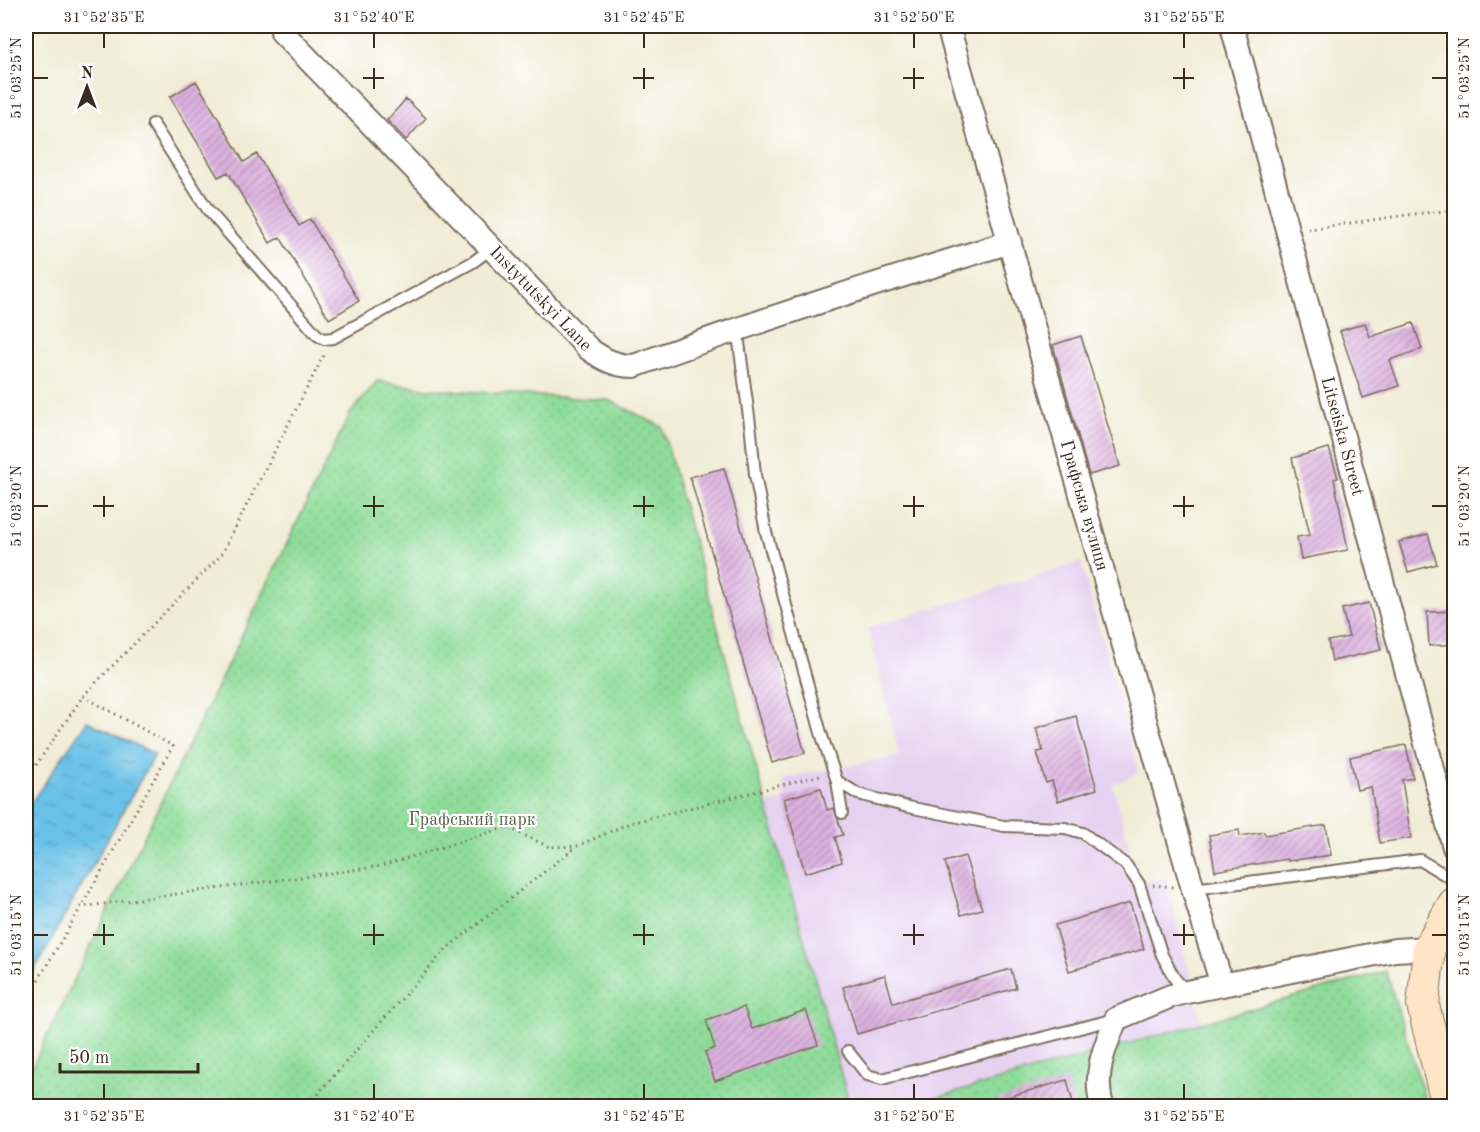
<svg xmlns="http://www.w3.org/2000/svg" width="1480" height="1132" viewBox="0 0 1480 1132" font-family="'Old Standard TT',serif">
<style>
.built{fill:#e6d2f0}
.grass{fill:url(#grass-dots);stroke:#64835c;stroke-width:1.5}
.water{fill:url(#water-ripples);stroke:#527682;stroke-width:1.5}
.building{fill:url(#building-hatch)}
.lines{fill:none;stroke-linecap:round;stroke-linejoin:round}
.lane-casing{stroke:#7b6e5e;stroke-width:14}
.street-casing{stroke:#7b6e5e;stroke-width:26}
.secondary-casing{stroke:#7b6e5e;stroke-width:34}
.path{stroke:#7b6e5e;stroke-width:3;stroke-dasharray:1.5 4.5;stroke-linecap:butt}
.lane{stroke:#fff;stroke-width:10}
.street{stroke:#fff;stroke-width:22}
.secondary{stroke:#ffe4c6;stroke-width:32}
.ticks{fill:none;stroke:#3b2a1e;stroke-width:2}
.labels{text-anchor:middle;stroke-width:4.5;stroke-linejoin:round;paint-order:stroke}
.street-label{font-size:18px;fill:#3b2a1e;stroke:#fff}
.park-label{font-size:18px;fill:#545f43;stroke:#fff}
.neatline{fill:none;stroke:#3b2a1e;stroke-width:2}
.ticks-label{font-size:15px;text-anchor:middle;fill:#3b2a1e}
</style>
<defs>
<pattern id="grass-dots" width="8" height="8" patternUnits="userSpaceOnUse" patternTransform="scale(1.5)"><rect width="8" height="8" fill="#8edc9a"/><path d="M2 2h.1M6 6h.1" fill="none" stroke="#7bbd84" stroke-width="1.8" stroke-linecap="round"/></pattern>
<pattern id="water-ripples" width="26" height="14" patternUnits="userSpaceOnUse" patternTransform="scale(1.5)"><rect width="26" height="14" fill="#69c1e7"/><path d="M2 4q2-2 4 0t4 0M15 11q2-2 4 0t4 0" fill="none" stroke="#589dbb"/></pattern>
<pattern id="building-hatch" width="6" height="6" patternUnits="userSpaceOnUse" patternTransform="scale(1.5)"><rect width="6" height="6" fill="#ddb2e0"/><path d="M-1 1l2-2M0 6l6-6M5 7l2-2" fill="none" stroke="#b491b5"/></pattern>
</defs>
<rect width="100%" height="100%" fill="#fff"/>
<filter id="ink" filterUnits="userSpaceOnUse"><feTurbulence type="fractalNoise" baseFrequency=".0167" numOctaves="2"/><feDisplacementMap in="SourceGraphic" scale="12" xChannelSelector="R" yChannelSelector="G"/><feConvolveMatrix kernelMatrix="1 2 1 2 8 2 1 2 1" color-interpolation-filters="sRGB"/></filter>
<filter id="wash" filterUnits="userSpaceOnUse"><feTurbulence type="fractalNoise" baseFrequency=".008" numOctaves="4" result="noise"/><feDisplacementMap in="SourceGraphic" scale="24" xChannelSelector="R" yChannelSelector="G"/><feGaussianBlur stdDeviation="1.35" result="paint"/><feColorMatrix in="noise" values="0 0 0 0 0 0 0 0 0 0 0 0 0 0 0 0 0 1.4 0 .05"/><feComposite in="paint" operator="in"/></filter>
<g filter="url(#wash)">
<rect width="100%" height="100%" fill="#f1ecd6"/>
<path class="built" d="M 1081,562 L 1139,772 L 1113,785 L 1139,883 L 1166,878 L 1202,1021 L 1227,1106 L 645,1106 L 712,817 L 784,800 L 783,778 L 899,756 L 868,628 Z"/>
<path class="grass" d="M 377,381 L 429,389 L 609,400 L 662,427 L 850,1106 L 26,1106 L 26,1079 L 350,414 Z
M 1386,971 L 1427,1106 L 907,1106 Z"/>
<path class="water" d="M 87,721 L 155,754 L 26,985 L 26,810 Z"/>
<g id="blocks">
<path class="building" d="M 196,81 L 244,162 L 257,154 L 299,226 L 310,219 L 359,301 L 329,319 L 280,237 L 270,243 L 228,172 L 218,177 L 170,97 Z
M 406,99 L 426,118 L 406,140 L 387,120 Z
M 1365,323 L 1370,337 L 1413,323 L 1422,349 L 1390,360 L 1399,386 L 1363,398 L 1340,331 Z
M 1081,336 L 1120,466 L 1089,475 L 1053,345 Z
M 1329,448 L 1338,478 L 1334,479 L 1348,550 L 1301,559 L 1297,537 L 1310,535 L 1292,458 Z
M 724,468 L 805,753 L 772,763 L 690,477 Z
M 1428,534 L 1437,564 L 1408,572 L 1399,542 Z
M 1369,603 L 1381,650 L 1332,661 L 1328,641 L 1349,637 L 1342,609 Z
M 1455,611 L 1455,644 L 1429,646 L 1427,612 Z
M 1076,716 L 1097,789 L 1058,801 L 1052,781 L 1046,783 L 1037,752 L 1043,751 L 1036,728 Z
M 1406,745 L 1413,778 L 1402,780 L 1411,838 L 1380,843 L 1371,787 L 1357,790 L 1350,757 Z
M 821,788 L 827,810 L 834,808 L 843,835 L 835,837 L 842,862 L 805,873 L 784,799 Z
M 1326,825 L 1331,855 L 1288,861 L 1287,859 L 1215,871 L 1209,835 L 1239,830 L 1240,836 L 1264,832 L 1265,835 Z
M 965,856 L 982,909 L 961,915 L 945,862 Z
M 1130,903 L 1144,949 L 1069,971 L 1055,925 Z
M 1011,969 L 1016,988 L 857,1034 L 843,987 L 885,975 L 893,1003 Z
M 744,1007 L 752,1029 L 806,1010 L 818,1045 L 715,1081 L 705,1052 L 715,1048 L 706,1020 Z
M 1067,1080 L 1074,1107 L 990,1107 L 990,1102 Z"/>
</g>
</g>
<g filter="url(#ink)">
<use href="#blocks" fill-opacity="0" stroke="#7b6e5e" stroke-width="1.5"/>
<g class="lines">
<g class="lane-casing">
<path id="lane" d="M 153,124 L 208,210 L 317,335 L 324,339 L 333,338 L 473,262 L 492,248
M 737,328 L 751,432 L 755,475 L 766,532 L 821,733 L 837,781 L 842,813
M 837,781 L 858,794 L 908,807 L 1004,826 L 1065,828 L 1083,833 L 1126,865 L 1139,884 L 1162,955 L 1175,979 L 1186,991
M 1193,889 L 1420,860 L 1454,880
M 848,1051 L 867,1075 L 882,1079 L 1115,1019"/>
</g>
<g class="street-casing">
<path id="street" d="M 948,26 L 1193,889 L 1222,985
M 1232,26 L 1454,847
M 282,32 L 589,349 C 604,360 616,366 634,366 C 759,320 884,281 1010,242
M 1102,1106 C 1093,1074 1104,1049 1116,1019 L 1171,996 L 1187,992 L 1395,950 L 1429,948"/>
</g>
<g class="secondary-casing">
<path id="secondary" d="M 1448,1106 L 1423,1005 L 1429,948 L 1454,904"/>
</g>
<path class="path" d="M 1308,229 L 1414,214 L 1454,210
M 83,696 L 221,555 L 325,353
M 26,780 L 83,696 L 173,746 L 81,907
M 1153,885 L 1173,887
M 26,1001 L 81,907 L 382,866 L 507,827 L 549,847 L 577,846 L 630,823 L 821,775
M 314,1106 L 320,1091 L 446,949 L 576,847"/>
<use href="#lane" class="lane"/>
<use href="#street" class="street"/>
<use href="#secondary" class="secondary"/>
</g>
</g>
<path class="ticks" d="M 104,33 L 104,48M 374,33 L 374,48M 644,33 L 644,48M 914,33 L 914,48M 1184,33 L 1184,48M 374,68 L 374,89M 644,68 L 644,89M 914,68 L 914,89M 1184,68 L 1184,89M 33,78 L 48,78M 363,78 L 384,78M 633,78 L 654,78M 903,78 L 924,78M 1173,78 L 1194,78M 1432,78 L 1447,78M 104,496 L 104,517M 374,496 L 374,517M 644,496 L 644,517M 914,496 L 914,517M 1184,496 L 1184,517M 33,506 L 48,506M 93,506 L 114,506M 363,506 L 384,506M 633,506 L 654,506M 903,506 L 924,506M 1173,506 L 1194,506M 1432,506 L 1447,506M 104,924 L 104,945M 374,924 L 374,945M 644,924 L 644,945M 914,924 L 914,945M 1184,924 L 1184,945M 33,935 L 48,935M 93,935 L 114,935M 363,935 L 384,935M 633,935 L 654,935M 903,935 L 924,935M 1173,935 L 1194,935M 1432,935 L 1447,935M 104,1084 L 104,1099M 374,1084 L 374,1099M 644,1084 L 644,1099M 914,1084 L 914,1099M 1184,1084 L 1184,1099"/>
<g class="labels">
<g class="street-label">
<text transform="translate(541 298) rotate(46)" y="6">Instytutskyi Lane</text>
<text transform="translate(1343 436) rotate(75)" y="6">Litseiska Street</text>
<text transform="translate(1085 505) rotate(74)" y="6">Графська вулиця</text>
</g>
<g class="park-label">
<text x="472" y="825">Графський парк</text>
</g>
</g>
<rect width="1480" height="1132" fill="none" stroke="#fff" stroke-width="66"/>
<g transform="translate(87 87)" stroke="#ffffff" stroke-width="4.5" paint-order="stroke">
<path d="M0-4.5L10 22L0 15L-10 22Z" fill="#3b2a1e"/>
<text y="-9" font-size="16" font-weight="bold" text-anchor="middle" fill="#3b2a1e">N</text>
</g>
<path d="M60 1063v9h138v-9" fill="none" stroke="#3b2a1e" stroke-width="3"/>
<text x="69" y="1063" font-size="18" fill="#3b2a1e" stroke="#ffffff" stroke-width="4.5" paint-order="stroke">50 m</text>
<rect x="33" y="33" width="1414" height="1066" class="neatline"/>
<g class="ticks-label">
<text x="104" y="22">31°52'35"E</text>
<text x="374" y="22">31°52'40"E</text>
<text x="644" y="22">31°52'45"E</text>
<text x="914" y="22">31°52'50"E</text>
<text x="1184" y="22">31°52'55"E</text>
<text transform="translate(16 78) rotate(-90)" y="5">51°03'25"N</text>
<text transform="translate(1464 78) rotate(-90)" y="5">51°03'25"N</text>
<text transform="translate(16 506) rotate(-90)" y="5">51°03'20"N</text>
<text transform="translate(1464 506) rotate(-90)" y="5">51°03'20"N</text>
<text transform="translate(16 935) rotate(-90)" y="5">51°03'15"N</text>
<text transform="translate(1464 935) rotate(-90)" y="5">51°03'15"N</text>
<text x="104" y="1121">31°52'35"E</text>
<text x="374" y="1121">31°52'40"E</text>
<text x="644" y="1121">31°52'45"E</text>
<text x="914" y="1121">31°52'50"E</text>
<text x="1184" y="1121">31°52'55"E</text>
</g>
</svg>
